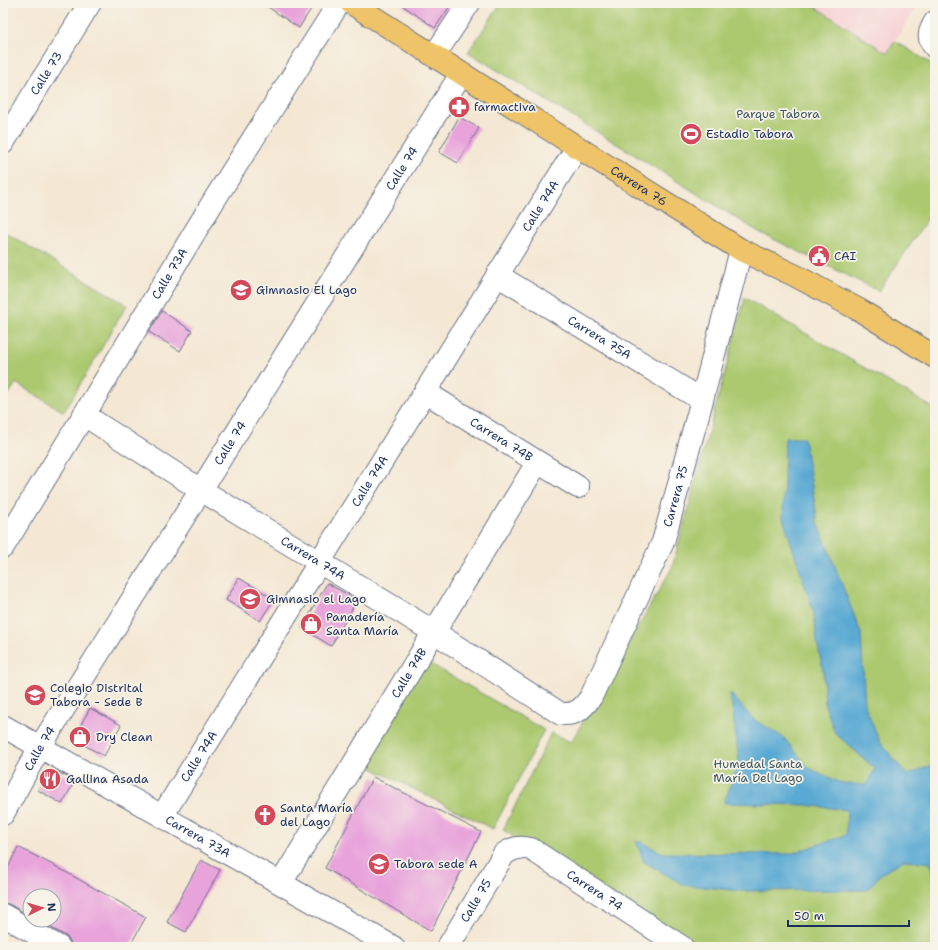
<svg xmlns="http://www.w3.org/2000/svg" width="938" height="950" viewBox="0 0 938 950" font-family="'Shantell Sans',sans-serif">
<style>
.built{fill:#f7cfd3}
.green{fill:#acc96f;stroke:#647c66}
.water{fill:#58a9d3;stroke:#3a6c98}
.building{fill:#e8a3db}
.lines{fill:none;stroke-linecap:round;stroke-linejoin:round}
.minor-casing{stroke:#677087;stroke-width:24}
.major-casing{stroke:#677087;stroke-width:24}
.minor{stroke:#fff;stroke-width:22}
.major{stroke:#efc469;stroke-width:22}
.labels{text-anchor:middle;stroke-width:3.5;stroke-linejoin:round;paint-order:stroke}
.street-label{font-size:12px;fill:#1b2f5e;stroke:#f7f3e8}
.poi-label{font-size:12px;fill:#1b2f5e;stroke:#f7f3e8;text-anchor:start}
.park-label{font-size:12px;fill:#3f5662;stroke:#f7f3e8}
</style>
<rect width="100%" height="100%" fill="#f7f3e8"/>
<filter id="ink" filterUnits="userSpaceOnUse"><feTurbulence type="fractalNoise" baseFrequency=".025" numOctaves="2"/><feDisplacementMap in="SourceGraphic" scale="8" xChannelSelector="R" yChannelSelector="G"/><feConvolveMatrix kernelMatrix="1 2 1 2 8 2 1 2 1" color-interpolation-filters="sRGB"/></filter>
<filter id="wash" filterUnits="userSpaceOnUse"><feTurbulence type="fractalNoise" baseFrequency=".012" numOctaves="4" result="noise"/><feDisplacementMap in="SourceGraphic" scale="16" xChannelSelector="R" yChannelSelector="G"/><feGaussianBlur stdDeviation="0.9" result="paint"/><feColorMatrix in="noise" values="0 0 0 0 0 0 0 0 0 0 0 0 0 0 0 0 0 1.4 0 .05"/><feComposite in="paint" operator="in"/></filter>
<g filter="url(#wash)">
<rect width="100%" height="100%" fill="#f4e8d4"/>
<path class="built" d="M 809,3 L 919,3 L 887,53 Z"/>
<path class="green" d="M 501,3 L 809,3 L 887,53 L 895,41 L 935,66 L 935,208 L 879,291 L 759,232 L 468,52 Z
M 3,231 L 127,305 L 64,412 L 16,383 L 3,403 Z
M 745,298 L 935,409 L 935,947 L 683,947 L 503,830 L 551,733 L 571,742 L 672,568 Z
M 426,661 L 544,730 L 493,829 L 366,765 Z"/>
<path class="water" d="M 785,438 L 804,438 L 818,523 L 861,633 L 865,706 L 880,742 L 907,775 L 935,764 L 935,880 L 931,863 L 904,860 L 881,874 L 867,890 L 741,891 L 684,885 L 644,862 L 636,840 L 663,853 L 790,854 L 846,835 L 847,810 L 805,805 L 724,803 L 739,761 L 730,693 L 753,719 L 783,737 L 809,768 L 841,783 L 866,785 L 875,769 L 835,733 L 825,706 L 823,670 L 817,642 L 814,614 L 783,518 Z"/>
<g id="blocks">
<path class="building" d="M 262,3 L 302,3 L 311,9 L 299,28 Z
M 399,3 L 452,3 L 435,28 Z
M 459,117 L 479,128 L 458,163 L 439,152 Z
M 162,311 L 192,331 L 180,351 L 149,332 Z
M 239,578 L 274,599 L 260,621 L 226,600 Z
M 327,583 L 357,600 L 331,646 L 302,628 Z
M 90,708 L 121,725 L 104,756 L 73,739 Z
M 54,770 L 75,781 L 62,804 L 38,790 L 48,772 Z
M 373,777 L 481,832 L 431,931 L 325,868 Z
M 18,847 L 55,866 L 146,917 L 129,947 L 71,947 L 70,941 L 66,936 L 37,920 L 54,920 L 54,896 L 30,896 L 30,916 L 9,904 L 3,903 L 3,878 Z
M 201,860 L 220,870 L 186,932 L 167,922 Z"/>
</g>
</g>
<g filter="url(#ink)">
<use href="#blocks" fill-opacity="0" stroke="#677087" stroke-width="1"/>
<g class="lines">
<g class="minor-casing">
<g id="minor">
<path d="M 935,22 C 929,32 927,38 935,47"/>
<path d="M 434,56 L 469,3"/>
<path id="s1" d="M 3,143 L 90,3"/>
<path id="s2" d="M 497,275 L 702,400"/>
<path id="s3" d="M 425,392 L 578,487"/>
<path id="s4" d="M 84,415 L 201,490 L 434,632 L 561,714 C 577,715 582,709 591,697 L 663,542 L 702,400 L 741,250"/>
<path id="s5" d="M 3,547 L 84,415 L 213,202 L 339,3"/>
<path id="s6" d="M 3,726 L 393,947"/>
<path id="s7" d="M 3,814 L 40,747 L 461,74"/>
<path id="s8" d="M 162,816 L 577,147"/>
<path id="s9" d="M 281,883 L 537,463"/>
<path d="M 3,915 L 59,947"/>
<path id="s10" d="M 448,947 L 504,854 C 513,848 520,846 531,849 L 682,947"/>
</g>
</g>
<g class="major-casing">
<g id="major">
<path id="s11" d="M 351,3 L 577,147 L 741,250 L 796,276 L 861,311 L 935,357"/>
</g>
</g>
<use href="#minor" class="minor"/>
<use href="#major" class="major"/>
</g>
</g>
<defs>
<g id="pharmacy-disc" transform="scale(1.15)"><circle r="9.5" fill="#d1495b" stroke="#f7f3e8"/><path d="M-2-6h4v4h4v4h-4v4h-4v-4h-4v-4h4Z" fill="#fff"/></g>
<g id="stadium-disc" transform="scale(1.15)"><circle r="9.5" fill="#d1495b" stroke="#f7f3e8"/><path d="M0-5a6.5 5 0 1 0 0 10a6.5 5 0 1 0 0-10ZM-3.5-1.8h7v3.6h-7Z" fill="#fff"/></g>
<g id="civic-disc" transform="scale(1.15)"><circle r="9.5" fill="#d1495b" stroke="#f7f3e8"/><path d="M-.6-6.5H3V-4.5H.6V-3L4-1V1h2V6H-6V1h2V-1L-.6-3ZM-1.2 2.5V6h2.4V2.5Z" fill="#fff"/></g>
<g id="school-disc" transform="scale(1.15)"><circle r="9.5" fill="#d1495b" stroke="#f7f3e8"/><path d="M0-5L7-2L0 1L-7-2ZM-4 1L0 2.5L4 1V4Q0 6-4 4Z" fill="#fff"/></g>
<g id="shop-disc" transform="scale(1.15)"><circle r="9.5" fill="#d1495b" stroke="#f7f3e8"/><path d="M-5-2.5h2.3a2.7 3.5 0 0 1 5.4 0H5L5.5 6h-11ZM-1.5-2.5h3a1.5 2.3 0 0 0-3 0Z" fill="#fff"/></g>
<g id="restaurant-disc" transform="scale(1.15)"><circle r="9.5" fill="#d1495b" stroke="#f7f3e8"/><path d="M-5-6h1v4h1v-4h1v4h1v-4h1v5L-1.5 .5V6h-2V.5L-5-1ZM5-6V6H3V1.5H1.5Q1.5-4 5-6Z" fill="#fff"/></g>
<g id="church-disc" transform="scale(1.15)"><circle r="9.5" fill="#d1495b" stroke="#f7f3e8"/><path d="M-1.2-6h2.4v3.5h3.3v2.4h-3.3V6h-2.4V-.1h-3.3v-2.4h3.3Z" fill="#fff"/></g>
</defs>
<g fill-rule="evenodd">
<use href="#pharmacy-disc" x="459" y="107"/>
<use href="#stadium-disc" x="691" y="134"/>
<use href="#civic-disc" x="819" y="256"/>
<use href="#school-disc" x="241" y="290"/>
<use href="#school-disc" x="250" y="599"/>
<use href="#shop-disc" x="311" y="624"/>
<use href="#school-disc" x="35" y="695"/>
<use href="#shop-disc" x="80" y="737"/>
<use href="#restaurant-disc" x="50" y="779"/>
<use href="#church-disc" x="265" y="815"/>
<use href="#school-disc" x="379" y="864"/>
</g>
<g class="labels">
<g class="street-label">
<text dy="4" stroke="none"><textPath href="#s1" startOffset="82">Calle 73</textPath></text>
<text dy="4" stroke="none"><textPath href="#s7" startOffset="759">Calle 74</textPath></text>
<text dy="4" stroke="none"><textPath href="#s11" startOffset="341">Carrera 76</textPath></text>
<text dy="4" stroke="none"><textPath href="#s8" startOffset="718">Calle 74A</textPath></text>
<text dy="4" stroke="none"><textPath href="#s5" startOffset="320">Calle 73A</textPath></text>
<text dy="4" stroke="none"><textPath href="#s2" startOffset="120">Carrera 75A</textPath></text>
<text dy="4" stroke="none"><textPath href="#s3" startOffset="90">Carrera 74B</textPath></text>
<text dy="4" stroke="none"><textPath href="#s7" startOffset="435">Calle 74</textPath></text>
<text dy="4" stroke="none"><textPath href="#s8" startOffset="394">Calle 74A</textPath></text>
<text dy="4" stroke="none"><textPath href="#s4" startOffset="818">Carrera 75</textPath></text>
<text dy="4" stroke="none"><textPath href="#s4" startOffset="270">Carrera 74A</textPath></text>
<text dy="4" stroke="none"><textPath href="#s9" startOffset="246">Calle 74B</textPath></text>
<text dy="4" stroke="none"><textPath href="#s7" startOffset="75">Calle 74</textPath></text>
<text dy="4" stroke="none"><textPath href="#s8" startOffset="70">Calle 74A</textPath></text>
<text dy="4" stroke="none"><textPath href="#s6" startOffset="224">Carrera 73A</textPath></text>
<text dy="4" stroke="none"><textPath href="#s10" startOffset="213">Carrera 74</textPath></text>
<text dy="4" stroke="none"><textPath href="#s10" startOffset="54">Calle 75</textPath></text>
</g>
<g class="poi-label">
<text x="474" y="111">farmactiva</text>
<text x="706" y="138">Estadio Tabora</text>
<text x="834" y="260">CAI</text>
<text x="256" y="294">Gimnasio El Lago</text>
<text x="266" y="603">Gimnasio el Lago</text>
<text x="326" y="621">Panadería<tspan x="326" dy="14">Santa María</tspan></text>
<text x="50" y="692">Colegio Distrital<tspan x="50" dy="14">Tabora - Sede B</tspan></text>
<text x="96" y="741">Dry Clean</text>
<text x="66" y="783">Gallina Asada</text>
<text x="280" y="812">Santa María<tspan x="280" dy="14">del Lago</tspan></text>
<text x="394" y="868">Tabora sede A</text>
</g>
<g class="park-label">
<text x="778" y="118">Parque Tabora</text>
<text x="758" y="768">Humedal Santa<tspan x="758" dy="14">María Del Lago</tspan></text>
</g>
</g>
<rect width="938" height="950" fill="none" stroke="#f7f3e8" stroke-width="16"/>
<g transform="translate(42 908) rotate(85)"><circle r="19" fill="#f7f3e8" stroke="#9fa5b1"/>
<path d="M0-3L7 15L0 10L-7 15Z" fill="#d1495b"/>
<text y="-6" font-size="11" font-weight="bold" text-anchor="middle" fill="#1b2f5e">N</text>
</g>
<path d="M788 920v6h121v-6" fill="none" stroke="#1b2f5e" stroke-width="2"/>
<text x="794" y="920" font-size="12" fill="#1b2f5e" stroke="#f7f3e8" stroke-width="3" paint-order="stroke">50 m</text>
</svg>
